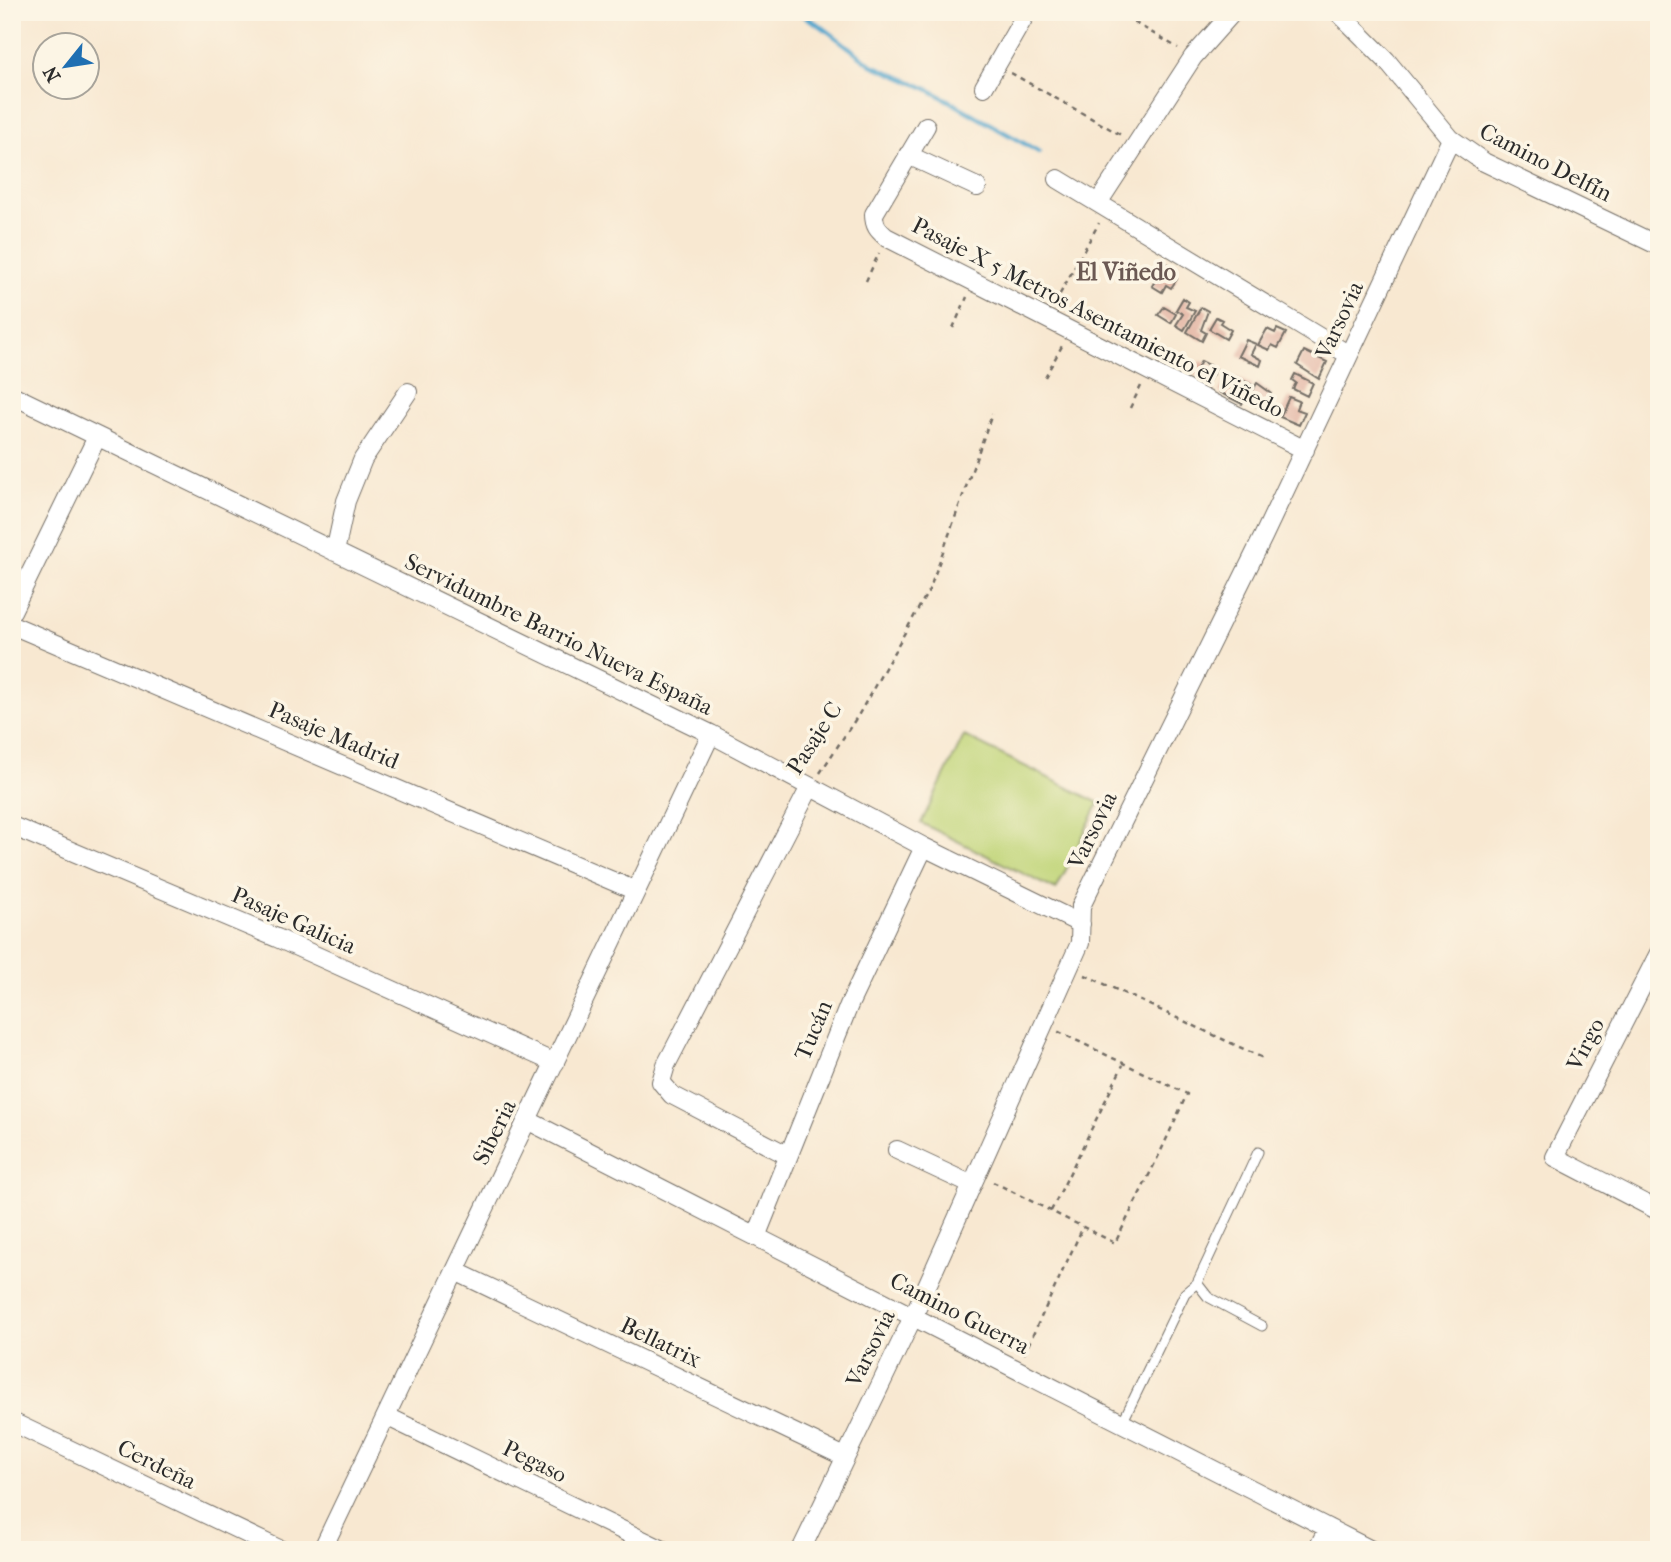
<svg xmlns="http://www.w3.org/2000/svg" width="1671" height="1562" viewBox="0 0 1671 1562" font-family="'IM FELL French Canon',serif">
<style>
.pitch{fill:#c1d579;stroke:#768052;stroke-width:2}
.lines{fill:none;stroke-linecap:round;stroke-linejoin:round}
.stream{stroke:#50a4cc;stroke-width:4.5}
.building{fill:#e1af9e}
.lane-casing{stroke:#736d65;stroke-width:11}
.street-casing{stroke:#736d65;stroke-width:20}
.path{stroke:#736d65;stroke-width:2.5;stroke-dasharray:5 5;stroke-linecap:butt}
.lane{stroke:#fff;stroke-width:9}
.street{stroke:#fff;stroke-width:18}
.labels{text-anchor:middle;stroke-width:7;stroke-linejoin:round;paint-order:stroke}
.street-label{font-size:23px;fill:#2b2b2b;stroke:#fcf5e5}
.neighbourhood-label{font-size:24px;font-weight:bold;fill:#6b5953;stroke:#fcf5e5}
</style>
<rect width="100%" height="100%" fill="#fcf5e5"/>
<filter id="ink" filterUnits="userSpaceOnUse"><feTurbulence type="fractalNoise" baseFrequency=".0143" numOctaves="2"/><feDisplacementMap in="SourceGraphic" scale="14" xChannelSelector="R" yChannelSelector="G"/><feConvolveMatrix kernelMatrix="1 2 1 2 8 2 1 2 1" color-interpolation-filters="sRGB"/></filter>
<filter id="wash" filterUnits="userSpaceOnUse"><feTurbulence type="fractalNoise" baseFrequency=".00686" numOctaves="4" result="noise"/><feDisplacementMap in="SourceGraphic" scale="28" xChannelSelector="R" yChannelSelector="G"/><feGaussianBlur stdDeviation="1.57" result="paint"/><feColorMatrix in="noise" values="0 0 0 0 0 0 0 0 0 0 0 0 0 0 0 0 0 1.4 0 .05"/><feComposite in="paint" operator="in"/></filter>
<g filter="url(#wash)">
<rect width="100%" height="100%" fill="#f8e8d1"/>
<path class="pitch" d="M 964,736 L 1099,803 L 1056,890 L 921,823 Z"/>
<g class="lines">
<path class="stream" d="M 797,12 L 821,26 L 872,65 L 928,89 L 1039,152"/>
</g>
<g id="blocks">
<path class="building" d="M 1166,263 L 1177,270 L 1173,276 L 1177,279 L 1171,288 L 1166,285 L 1162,292 L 1152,286 Z
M 1183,298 L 1189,302 L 1186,307 L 1195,311 L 1184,330 L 1176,325 L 1183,314 L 1176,310 Z
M 1164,307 L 1176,314 L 1171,323 L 1158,315 Z
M 1201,307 L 1208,311 L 1201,330 L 1206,333 L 1202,341 L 1187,332 Z
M 1216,317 L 1222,320 L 1220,323 L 1231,330 L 1226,339 L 1209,329 Z
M 1267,329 L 1275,333 L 1277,329 L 1286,333 L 1278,348 L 1272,345 L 1269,350 L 1258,345 Z
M 1246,340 L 1256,344 L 1251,354 L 1262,360 L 1260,366 L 1238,356 Z
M 1304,351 L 1327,362 L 1319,379 L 1297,365 Z
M 1201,361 L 1216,369 L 1208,382 L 1194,374 Z
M 1295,374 L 1313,383 L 1307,396 L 1293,389 L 1296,383 L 1292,380 Z
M 1236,377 L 1252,385 L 1242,404 L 1219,392 L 1225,381 L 1232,385 Z
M 1257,383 L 1271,393 L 1263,406 L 1257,403 L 1256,406 L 1247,401 Z
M 1289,397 L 1299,401 L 1296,409 L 1305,412 L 1299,425 L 1280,417 Z"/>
</g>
</g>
<g filter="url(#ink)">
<use href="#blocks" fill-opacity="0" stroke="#736d65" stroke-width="2"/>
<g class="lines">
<g class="lane-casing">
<path id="lane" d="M 1197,1283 L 1208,1297 L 1262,1326
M 1122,1423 L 1185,1293 L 1197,1283 L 1258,1152"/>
</g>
<g class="street-casing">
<path id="street" d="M 1338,12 L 1386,60 L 1451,139 L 1484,162 L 1659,246
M 984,87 L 1027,12
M 926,126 L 874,214 C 874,226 878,230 886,237 L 1305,450
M 908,155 L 977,187
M 1058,179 L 1349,355
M 1098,203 L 1193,57 L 1233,12
M 12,395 L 711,734 L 924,847 L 1081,924
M 335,552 L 346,501 L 363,459 L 408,392
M 12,611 L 97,437
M 12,625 L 636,891
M 12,826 L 277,938 L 555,1063
M 1659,953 L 1555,1157 L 1659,1211
M 527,1120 L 1371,1550
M 897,1150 L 972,1185
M 787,1155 L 672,1095 L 661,1082 L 666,1065 L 810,787
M 756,1237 L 849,1005 L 924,847
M 455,1271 L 845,1457
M 386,1416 L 663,1550
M 12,1422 L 281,1550
M 322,1550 L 711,734
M 801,1550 L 913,1317 L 1080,943 L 1081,906 L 1263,537 L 1451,139
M 1317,1550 L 1328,1528"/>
</g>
<path class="path" d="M 1117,12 L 1178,48
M 1011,73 L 1121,135
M 866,281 L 879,253
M 1055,303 L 1099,223
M 953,328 L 967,297
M 1045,377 L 1062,346
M 1130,408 L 1141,386
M 820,773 L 859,714 L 930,588 L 992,414
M 1085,975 L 1263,1058
M 993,1182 L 1115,1243 L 1160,1153 L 1187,1094 L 1057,1031
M 1051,1211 L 1123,1065
M 1024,1354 L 1083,1227"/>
<use href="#lane" class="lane"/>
<use href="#street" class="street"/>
</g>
</g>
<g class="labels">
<g class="street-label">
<text transform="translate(1546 162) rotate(27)" y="8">Camino Delfín</text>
<text transform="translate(1098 317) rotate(27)" y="8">Pasaje X 5 Metros Asentamiento el Viñedo</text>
<text transform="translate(1339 320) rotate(-65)" y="8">Varsovia</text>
<text transform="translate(559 634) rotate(26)" y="8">Servidumbre Barrio Nueva España</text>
<text transform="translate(334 735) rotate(23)" y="8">Pasaje Madrid</text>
<text transform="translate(814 738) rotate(-57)" y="8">Pasaje C</text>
<text transform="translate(1092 830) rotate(-64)" y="8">Varsovia</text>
<text transform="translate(294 920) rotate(24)" y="8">Pasaje Galicia</text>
<text transform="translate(813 1030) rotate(-67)" y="8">Tucán</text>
<text transform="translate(1585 1044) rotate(-63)" y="8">Virgo</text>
<text transform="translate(494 1132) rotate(-64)" y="8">Siberia</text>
<text transform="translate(960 1313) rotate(27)" y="8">Camino Guerra</text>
<text transform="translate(661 1342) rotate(26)" y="8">Bellatrix</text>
<text transform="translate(870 1348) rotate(-64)" y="8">Varsovia</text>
<text transform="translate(535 1461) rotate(26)" y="8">Pegaso</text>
<text transform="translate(157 1464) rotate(26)" y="8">Cerdeña</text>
</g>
<g class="neighbourhood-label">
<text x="1126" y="280">El Viñedo</text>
</g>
</g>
<rect width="1671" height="1562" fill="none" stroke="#fcf5e5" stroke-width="42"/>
<g transform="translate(66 66) rotate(240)"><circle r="33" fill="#fcf5e5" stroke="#a8a49b" stroke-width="2"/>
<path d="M0-5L12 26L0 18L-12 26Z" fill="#1f6fb2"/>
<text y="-10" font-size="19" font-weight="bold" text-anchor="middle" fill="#2b2b2b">N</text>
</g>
</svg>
